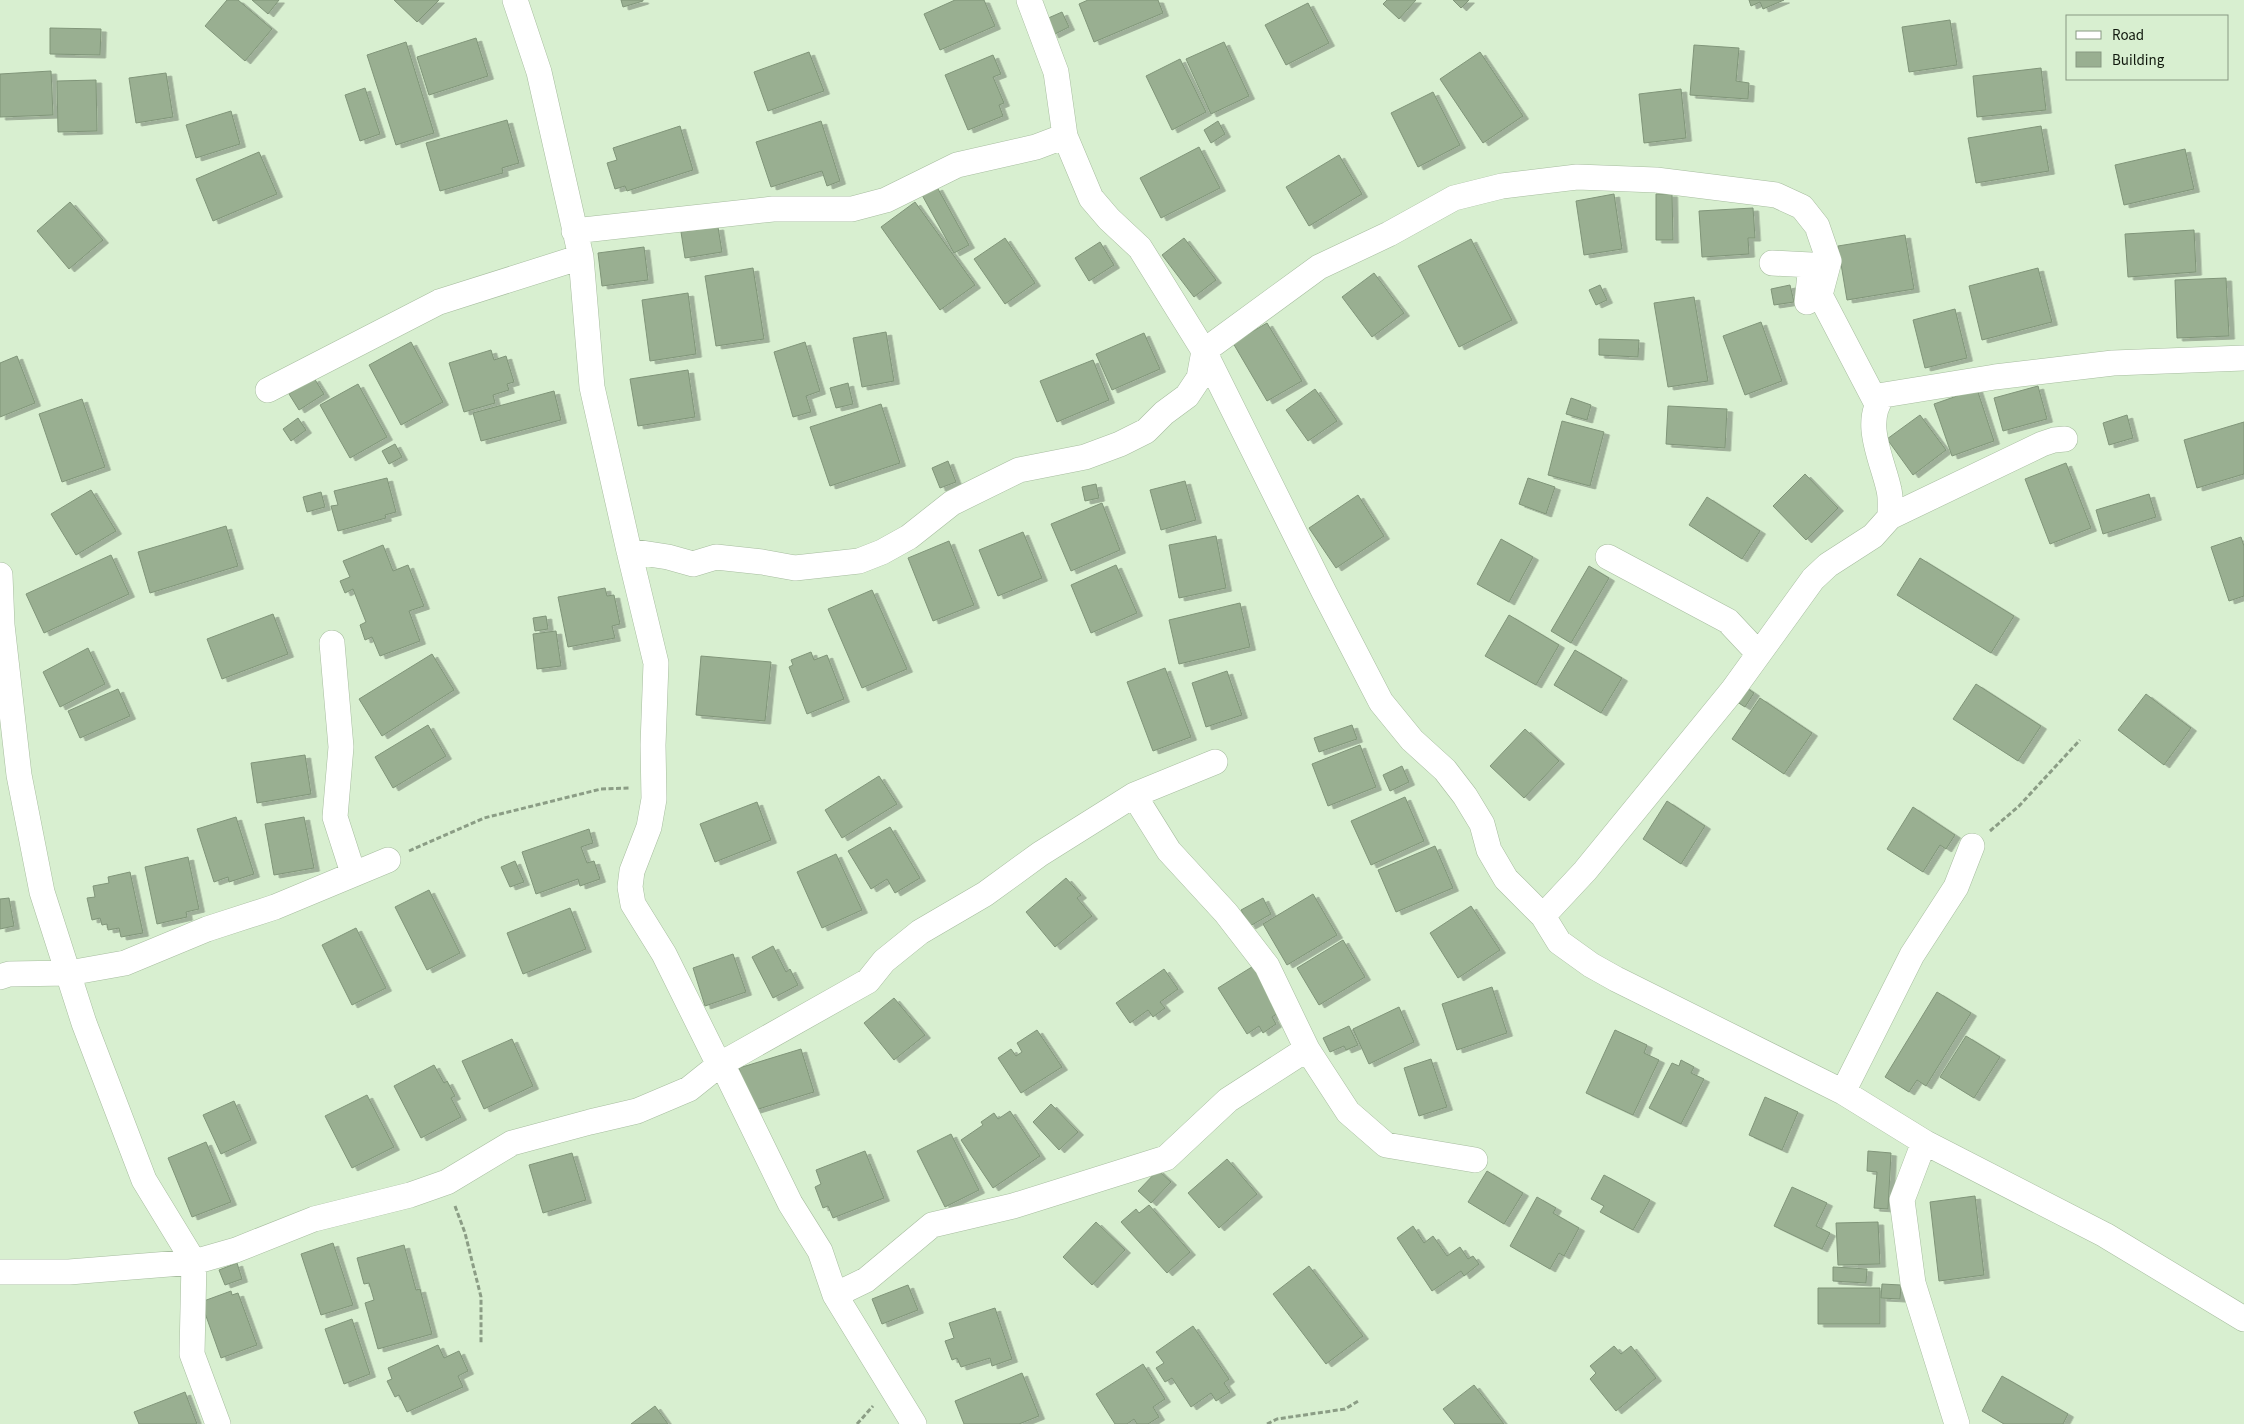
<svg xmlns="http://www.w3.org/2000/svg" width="2244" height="1424" viewBox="0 0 2244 1424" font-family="'Source Sans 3',sans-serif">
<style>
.building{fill:#99af91;stroke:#809579;filter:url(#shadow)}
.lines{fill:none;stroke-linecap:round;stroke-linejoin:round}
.minor-casing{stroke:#a7bd9f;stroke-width:26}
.path{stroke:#8b9d85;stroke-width:3;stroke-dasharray:5 2.5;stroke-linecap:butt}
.minor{stroke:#fff;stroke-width:25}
</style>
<defs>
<filter id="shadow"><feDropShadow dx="5.5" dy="3" stdDeviation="0" flood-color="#0004"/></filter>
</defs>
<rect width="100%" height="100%" fill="#d8efd0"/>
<path class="building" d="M 227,0 L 238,0 L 272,29 L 245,61 L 205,26 Z
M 252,0 L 279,0 L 268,14 Z
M 394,0 L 439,0 L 417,22 Z
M 621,0 L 643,0 L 643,1 L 623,7 Z
M 955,0 L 984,0 L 995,26 L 940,50 L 924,14 Z
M 1088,0 L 1158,0 L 1163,13 L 1094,42 L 1079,4 Z
M 1387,0 L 1416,0 L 1399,19 L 1383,4 Z
M 1453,0 L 1469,0 L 1461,8 Z
M 1749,0 L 1784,0 L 1763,9 L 1760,2 L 1751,6 Z
M 1308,3 L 1329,43 L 1286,65 L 1265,25 Z
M 1062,12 L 1069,27 L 1053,35 L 1046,19 Z
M 1950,20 L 1957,65 L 1909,72 L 1902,27 Z
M 50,28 L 101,29 L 100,55 L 50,54 Z
M 476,38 L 488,76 L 429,95 L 417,57 Z
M 406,42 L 434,133 L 396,145 L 367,55 Z
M 1224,42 L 1249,96 L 1211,114 L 1186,59 Z
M 1694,45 L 1739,48 L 1736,81 L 1749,83 L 1748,99 L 1690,95 Z
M 809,52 L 824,91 L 768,111 L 754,72 Z
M 1480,52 L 1523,116 L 1483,143 L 1440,79 Z
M 993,55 L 1001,74 L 993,77 L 1004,103 L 999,105 L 1003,116 L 968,130 L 945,75 Z
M 1180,59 L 1206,112 L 1172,130 L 1146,76 Z
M 2041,68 L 2046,110 L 1977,117 L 1973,76 Z
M 51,71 L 53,115 L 0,117 L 0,74 Z
M 166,73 L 173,117 L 136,123 L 129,78 Z
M 96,80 L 97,131 L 58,132 L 57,81 Z
M 365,88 L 380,134 L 360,141 L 345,95 Z
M 1681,89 L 1686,138 L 1644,143 L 1639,94 Z
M 1433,92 L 1460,145 L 1418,167 L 1391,113 Z
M 231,111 L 240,144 L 196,158 L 186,125 Z
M 507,120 L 519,163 L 502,168 L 503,173 L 440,191 L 426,143 Z
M 821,121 L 840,181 L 827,186 L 822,171 L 771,187 L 756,142 Z
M 1218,121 L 1225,134 L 1211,143 L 1204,130 Z
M 680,126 L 693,170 L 627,191 L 625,186 L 615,189 L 607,163 L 617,160 L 613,148 Z
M 2041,126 L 2049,171 L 1976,183 L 1968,138 Z
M 1199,147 L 1220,188 L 1161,218 L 1140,178 Z
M 2185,149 L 2194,189 L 2124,205 L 2115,165 Z
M 259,152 L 277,194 L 213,221 L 196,179 Z
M 1339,155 L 1362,194 L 1309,226 L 1286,187 Z
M 937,187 L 969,245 L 954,253 L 922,195 Z
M 1614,194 L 1622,249 L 1584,255 L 1576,201 Z
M 1656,194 L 1672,194 L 1673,240 L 1656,240 Z
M 70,202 L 103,240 L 69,269 L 37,231 Z
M 915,202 L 975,285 L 940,310 L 881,227 Z
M 1753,208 L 1755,238 L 1748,238 L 1749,254 L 1702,257 L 1699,211 Z
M 718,227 L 722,252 L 685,258 L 681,232 Z
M 2194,230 L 2196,272 L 2128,277 L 2125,234 Z
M 1905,235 L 1914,289 L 1847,300 L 1838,246 Z
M 1005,238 L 1035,283 L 1005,304 L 974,259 Z
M 1184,238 L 1216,280 L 1194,297 L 1162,255 Z
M 1471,239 L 1512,320 L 1459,347 L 1418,266 Z
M 1100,242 L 1114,265 L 1089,281 L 1075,258 Z
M 644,247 L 648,280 L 602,286 L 598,253 Z
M 753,268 L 764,339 L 716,346 L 705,276 Z
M 2038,268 L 2052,322 L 1982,340 L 1969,286 Z
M 1374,273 L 1404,313 L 1372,337 L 1342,297 Z
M 2226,278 L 2229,336 L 2177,338 L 2175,280 Z
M 1600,285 L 1607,300 L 1596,305 L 1589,290 Z
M 1790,285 L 1794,302 L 1774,305 L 1771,289 Z
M 688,293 L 696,354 L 650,361 L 642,300 Z
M 1694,297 L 1708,381 L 1668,387 L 1654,303 Z
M 1955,309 L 1967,358 L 1925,368 L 1913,320 Z
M 1761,322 L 1782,381 L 1745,395 L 1723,336 Z
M 1267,323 L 1302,381 L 1267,401 L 1233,343 Z
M 886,332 L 894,381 L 862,387 L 853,338 Z
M 1144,333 L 1160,369 L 1112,390 L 1096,354 Z
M 1599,339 L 1639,340 L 1638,357 L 1599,355 Z
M 411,342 L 443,402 L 401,425 L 369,365 Z
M 805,342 L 820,391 L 806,396 L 811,412 L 793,417 L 774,352 Z
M 491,350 L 494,360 L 506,356 L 514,382 L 507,384 L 509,390 L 493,395 L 495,403 L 464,412 L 449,363 Z
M 17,356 L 35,403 L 0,417 L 0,363 Z
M 1093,360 L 1109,400 L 1057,422 L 1040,381 Z
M 688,370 L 695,417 L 638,426 L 630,379 Z
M 314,378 L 324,394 L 299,410 L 289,394 Z
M 848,383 L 853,404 L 836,408 L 830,388 Z
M 358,384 L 387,437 L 350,458 L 320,405 Z
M 2038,386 L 2047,419 L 2003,431 L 1994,398 Z
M 1315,389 L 1337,421 L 1308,441 L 1286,410 Z
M 1977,389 L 1994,441 L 1952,456 L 1934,404 Z
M 554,391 L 561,420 L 481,441 L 473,413 Z
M 1571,398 L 1591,405 L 1587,420 L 1566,414 Z
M 82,399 L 105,467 L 62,482 L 39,414 Z
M 881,404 L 900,463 L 830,486 L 810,427 Z
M 1668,406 L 1727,409 L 1725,448 L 1666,444 Z
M 1920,415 L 1946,450 L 1913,475 L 1887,439 Z
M 2127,415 L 2133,438 L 2109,445 L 2103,423 Z
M 298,418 L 306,430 L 291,441 L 283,429 Z
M 1562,421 L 1604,432 L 1590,486 L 1548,475 Z
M 2244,422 L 2244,474 L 2197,488 L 2184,440 Z
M 395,444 L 402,457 L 389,464 L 382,451 Z
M 948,461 L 956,482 L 940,488 L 932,468 Z
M 2066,463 L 2091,528 L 2050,544 L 2025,479 Z
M 1805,474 L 1838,508 L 1806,540 L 1773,506 Z
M 387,478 L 396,512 L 385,515 L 386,518 L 338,531 L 331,506 L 338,505 L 334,491 Z
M 1528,478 L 1555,487 L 1546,514 L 1519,504 Z
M 1185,481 L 1196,520 L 1161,530 L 1150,490 Z
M 1096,484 L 1099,498 L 1085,501 L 1082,487 Z
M 91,490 L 116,531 L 76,555 L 51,514 Z
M 321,492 L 325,507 L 307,512 L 303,497 Z
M 2149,494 L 2156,517 L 2103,534 L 2096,510 Z
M 1358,495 L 1384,536 L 1336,568 L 1309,528 Z
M 1707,497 L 1760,531 L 1742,559 L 1689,525 Z
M 1102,503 L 1120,550 L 1071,571 L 1051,524 Z
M 226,526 L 238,566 L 150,593 L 138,552 Z
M 1023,532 L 1042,578 L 998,596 L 979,550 Z
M 1216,536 L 1226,588 L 1179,598 L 1169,545 Z
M 2241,537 L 2244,546 L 2244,596 L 2229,601 L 2211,547 Z
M 1501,539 L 1533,557 L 1509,602 L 1477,584 Z
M 949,541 L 974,605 L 933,621 L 908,558 Z
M 383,545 L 393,571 L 408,565 L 424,606 L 409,611 L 420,641 L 380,656 L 372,637 L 365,640 L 360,625 L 366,622 L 353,589 L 345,593 L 340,581 L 350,577 L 343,561 Z
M 111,555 L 129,594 L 44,633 L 26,594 Z
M 1920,558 L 2014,616 L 1991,653 L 1897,595 Z
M 1116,565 L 1137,613 L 1091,633 L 1071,585 Z
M 1589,566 L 1609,578 L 1571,643 L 1551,631 Z
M 605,588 L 607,596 L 614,595 L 620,624 L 612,626 L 615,638 L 568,647 L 558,597 Z
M 872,590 L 907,669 L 862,688 L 828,609 Z
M 1240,603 L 1250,647 L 1179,664 L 1169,620 Z
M 273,614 L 288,654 L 222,679 L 207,639 Z
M 1509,615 L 1559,645 L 1536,685 L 1485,656 Z
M 546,616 L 548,629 L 535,631 L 533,618 Z
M 556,631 L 561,666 L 537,669 L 533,634 Z
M 88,648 L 105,684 L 60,707 L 43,672 Z
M 1575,650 L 1622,678 L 1601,713 L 1554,685 Z
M 811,652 L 814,660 L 827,655 L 844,699 L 807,714 L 789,667 L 793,665 L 791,660 Z
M 432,654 L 454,690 L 382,736 L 359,699 Z
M 701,656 L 771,662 L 765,721 L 696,715 Z
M 1165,668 L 1191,737 L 1153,751 L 1127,682 Z
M 1227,671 L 1242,715 L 1206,727 L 1192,683 Z
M 1976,684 L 2041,726 L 2018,761 L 1953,719 Z
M 1744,686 L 1754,693 L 1745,707 L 1734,700 Z
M 118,689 L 130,716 L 80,738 L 68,711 Z
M 2146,694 L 2191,728 L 2164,765 L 2118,730 Z
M 1760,698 L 1812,733 L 1784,774 L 1732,739 Z
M 428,725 L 446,756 L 393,788 L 375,757 Z
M 1352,725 L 1357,739 L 1319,752 L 1314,738 Z
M 1525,729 L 1559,761 L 1524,798 L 1490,766 Z
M 1360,745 L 1376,787 L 1328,806 L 1312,764 Z
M 305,755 L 311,794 L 257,803 L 251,763 Z
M 1402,766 L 1409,782 L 1390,791 L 1383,775 Z
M 879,776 L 897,804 L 842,838 L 825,810 Z
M 1405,797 L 1424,841 L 1371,865 L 1351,821 Z
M 1667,801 L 1705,826 L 1681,864 L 1643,839 Z
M 757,802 L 771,840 L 715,862 L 700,824 Z
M 1913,807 L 1955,835 L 1946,849 L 1940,845 L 1923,872 L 1887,849 Z
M 236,817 L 254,874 L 229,882 L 228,877 L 214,882 L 197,829 Z
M 304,817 L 314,868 L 274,875 L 265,824 Z
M 890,827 L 920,878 L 895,893 L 887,879 L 871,889 L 848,851 Z
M 589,829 L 593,843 L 581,847 L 587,863 L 594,861 L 600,879 L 580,886 L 578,879 L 536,894 L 522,852 Z
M 1435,846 L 1453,888 L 1396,912 L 1378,870 Z
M 836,854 L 862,910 L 822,928 L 797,872 Z
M 188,857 L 199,909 L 186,912 L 187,917 L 157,924 L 145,867 Z
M 515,861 L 524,882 L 510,887 L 501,867 Z
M 130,872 L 143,933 L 121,937 L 119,928 L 108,930 L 107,924 L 102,925 L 100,918 L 92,920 L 87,898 L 95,897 L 93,886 L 109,883 L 108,877 Z
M 1066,878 L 1081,895 L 1077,898 L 1092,916 L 1055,947 L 1026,912 Z
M 429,890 L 460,953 L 427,970 L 395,907 Z
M 1313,894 L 1337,935 L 1287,965 L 1263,924 Z
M 9,898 L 14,926 L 0,929 L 0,899 Z
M 1263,898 L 1271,914 L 1250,926 L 1241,910 Z
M 1471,906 L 1500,950 L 1458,978 L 1430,933 Z
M 570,908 L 586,949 L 523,974 L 507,933 Z
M 356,928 L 386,988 L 352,1005 L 322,945 Z
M 1343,940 L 1365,977 L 1319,1005 L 1297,968 Z
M 773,946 L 786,972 L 790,969 L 798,985 L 773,998 L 752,957 Z
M 733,954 L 746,992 L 705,1006 L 693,968 Z
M 1255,965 L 1283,1010 L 1272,1017 L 1276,1024 L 1263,1033 L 1259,1026 L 1247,1034 L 1218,988 Z
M 1164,969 L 1178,989 L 1160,1002 L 1165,1008 L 1153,1017 L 1148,1010 L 1130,1023 L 1116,1003 Z
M 1492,987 L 1507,1033 L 1457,1050 L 1442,1004 Z
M 1937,992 L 1971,1013 L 1926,1086 L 1917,1080 L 1909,1092 L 1885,1077 Z
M 894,998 L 925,1035 L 894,1060 L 864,1023 Z
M 1399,1007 L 1414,1042 L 1369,1064 L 1353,1029 Z
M 1349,1026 L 1358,1045 L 1346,1050 L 1344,1046 L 1330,1052 L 1323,1038 Z
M 1037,1030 L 1062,1067 L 1021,1093 L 998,1058 L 1011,1049 L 1016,1056 L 1022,1052 L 1017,1043 Z
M 1615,1030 L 1647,1045 L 1644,1053 L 1659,1060 L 1633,1115 L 1586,1093 Z
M 1966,1036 L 2000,1057 L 1974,1098 L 1940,1077 Z
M 512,1039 L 533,1086 L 484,1109 L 462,1061 Z
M 801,1049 L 814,1092 L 752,1111 L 739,1068 Z
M 1431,1059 L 1447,1107 L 1419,1116 L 1404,1068 Z
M 1681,1060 L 1694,1067 L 1691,1073 L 1704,1079 L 1681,1124 L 1649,1108 L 1672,1063 L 1679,1066 Z
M 434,1065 L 444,1083 L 447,1081 L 455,1096 L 451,1098 L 461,1117 L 421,1138 L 394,1086 Z
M 367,1095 L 394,1147 L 352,1168 L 325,1116 Z
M 1765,1097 L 1798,1112 L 1782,1150 L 1749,1135 Z
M 234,1101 L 251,1140 L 221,1154 L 203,1115 Z
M 1051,1104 L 1078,1132 L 1059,1150 L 1033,1122 Z
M 1010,1111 L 1040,1156 L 993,1188 L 961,1140 L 983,1125 L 981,1122 L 994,1113 L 998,1119 Z
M 951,1134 L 979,1190 L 945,1207 L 917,1151 Z
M 206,1142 L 231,1202 L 192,1217 L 168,1158 Z
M 865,1151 L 884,1198 L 833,1218 L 828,1206 L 823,1208 L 815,1187 L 821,1184 L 816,1170 Z
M 1868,1151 L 1891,1153 L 1888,1209 L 1874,1208 L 1877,1172 L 1867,1171 Z
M 572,1153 L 586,1200 L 543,1213 L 529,1165 Z
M 1227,1159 L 1257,1194 L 1219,1228 L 1188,1193 Z
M 1158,1170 L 1171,1182 L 1151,1203 L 1138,1191 Z
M 1487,1171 L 1523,1193 L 1504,1224 L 1468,1202 Z
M 1604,1175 L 1650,1200 L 1633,1230 L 1600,1212 L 1604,1206 L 1591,1199 Z
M 1792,1187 L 1827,1203 L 1816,1226 L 1830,1233 L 1822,1249 L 1774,1226 Z
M 1975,1196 L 1984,1275 L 1939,1281 L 1930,1202 Z
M 1537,1197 L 1556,1208 L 1553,1213 L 1579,1228 L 1564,1256 L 1559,1253 L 1550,1269 L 1510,1246 Z
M 1149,1205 L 1190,1252 L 1167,1273 L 1121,1222 L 1136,1209 L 1139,1213 Z
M 1096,1222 L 1125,1250 L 1092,1285 L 1063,1257 Z
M 1878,1222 L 1880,1264 L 1838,1265 L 1836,1223 Z
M 1413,1226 L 1424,1243 L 1433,1236 L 1447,1256 L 1460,1247 L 1468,1259 L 1473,1256 L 1479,1264 L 1464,1276 L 1461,1271 L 1432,1291 L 1397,1238 Z
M 333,1243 L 353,1305 L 321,1315 L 301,1254 Z
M 404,1245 L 416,1290 L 420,1289 L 432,1334 L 378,1349 L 365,1303 L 374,1300 L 369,1283 L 364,1284 L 357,1258 Z
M 237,1263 L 242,1279 L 225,1285 L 219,1270 Z
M 1309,1266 L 1363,1336 L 1326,1364 L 1273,1294 Z
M 1833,1267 L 1867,1269 L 1866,1283 L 1833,1281 Z
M 1882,1284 L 1901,1285 L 1900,1299 L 1881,1298 Z
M 908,1285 L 918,1310 L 882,1324 L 872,1299 Z
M 1818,1288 L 1880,1288 L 1880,1324 L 1818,1324 Z
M 231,1291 L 232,1295 L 238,1293 L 257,1345 L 221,1358 L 201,1302 Z
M 995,1308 L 1012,1359 L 992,1366 L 990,1358 L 961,1367 L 957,1358 L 952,1360 L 945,1341 L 954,1338 L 949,1323 Z
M 352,1319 L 370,1374 L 344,1384 L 325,1329 Z
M 1193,1326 L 1229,1379 L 1224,1383 L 1230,1392 L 1216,1401 L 1211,1393 L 1191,1407 L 1172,1378 L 1165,1382 L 1156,1368 L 1164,1363 L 1156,1352 Z
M 438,1345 L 444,1358 L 459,1351 L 468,1371 L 458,1376 L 463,1387 L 407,1412 L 399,1395 L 395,1397 L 387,1381 L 392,1379 L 388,1368 Z
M 1614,1346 L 1621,1354 L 1631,1346 L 1656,1378 L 1616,1411 L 1590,1379 L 1596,1373 L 1590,1366 Z
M 1143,1364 L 1165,1399 L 1153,1407 L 1159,1417 L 1148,1424 L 1137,1424 L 1134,1419 L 1127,1424 L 1115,1424 L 1096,1394 Z
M 1022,1373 L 1039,1416 L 1019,1424 L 964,1424 L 955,1401 Z
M 2002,1376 L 2068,1414 L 2063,1424 L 2004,1424 L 1982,1411 Z
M 1474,1385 L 1504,1424 L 1455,1424 L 1443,1409 Z
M 185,1392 L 197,1424 L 139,1424 L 134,1412 Z
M 655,1406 L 668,1424 L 631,1424 Z"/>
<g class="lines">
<g class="minor-casing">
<path id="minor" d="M 515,0 L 539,72 L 581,257 L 592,387 L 629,551 L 656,663 L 653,745 L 654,799 L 649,827 L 632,871 L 630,887 L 633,904 L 664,954 L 719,1065 L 728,1076 L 790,1203 L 820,1251 L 835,1295 L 914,1424
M 1029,0 L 1056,72 L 1065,136 L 1091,198 L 1109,219 L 1140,248 L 1204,351 L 1324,592 L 1381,702 L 1412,740 L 1445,770 L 1465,796 L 1482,824 L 1489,850 L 1506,879 L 1543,916 L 1559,942 L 1591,965 L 1616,979 L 1843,1092 L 1924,1142 L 2105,1235 L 2244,1319
M 574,231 L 773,209 L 852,209 L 886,200 L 957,165 L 1036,147 L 1065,136
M 1820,295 L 1877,404
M 268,390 L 439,302 L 581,257
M 1890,517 L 2042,444 L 2054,440 L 2065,439
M 629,551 L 668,557 L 693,564 L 716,557 L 762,562 L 795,568 L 859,561 L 882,552 L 909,537 L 952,503 L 1019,470 L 1085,457 L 1120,444 L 1146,431 L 1164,413 L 1187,396 L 1199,378 L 1204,351 L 1319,267 L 1389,234 L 1454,198 L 1502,186 L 1577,177 L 1656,180 L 1776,195 L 1802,207 L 1817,226 L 1829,261 L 1820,295 L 1807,302 L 1811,265 L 1772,263
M 1608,557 L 1728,621 L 1758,653
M 0,575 L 2,625 L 19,775 L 42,892 L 84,1023 L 144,1180 L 194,1262 L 192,1354 L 218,1424
M 332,643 L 341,747 L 335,817 L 353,873
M 1134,795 L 1169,851 L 1226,913 L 1267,966 L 1307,1049 L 1348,1112 L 1386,1145 L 1475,1160
M 1543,916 L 1585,871 L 1732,691 L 1813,579 L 1828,565 L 1873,536 L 1890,517 C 1890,508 1891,498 1889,490 C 1883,461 1861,421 1884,395 L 1995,377 L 2113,363 L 2244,358
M 0,977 L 9,974 L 69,973 L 125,963 L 207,929 L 275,907 L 388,860
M 1843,1092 L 1912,955 L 1956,887 L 1972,846
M 1924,1142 L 1902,1200 L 1913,1283 L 1957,1424
M 0,1272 L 69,1272 L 194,1262 L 236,1250 L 314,1219 L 410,1195 L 447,1182 L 512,1143 L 590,1122 L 637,1111 L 689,1089 L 719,1065 L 868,981 L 884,961 L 920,932 L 985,894 L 1040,854 L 1134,795 L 1215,762
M 835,1295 L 866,1280 L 932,1225 L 1013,1206 L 1166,1158 L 1228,1100 L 1307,1049"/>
</g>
<path class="path" d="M 1990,831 L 2019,806 L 2080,740
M 409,851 L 484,818 L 601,789 L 629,788
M 455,1206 L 465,1233 L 481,1297 L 481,1343
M 857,1424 L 873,1406
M 1267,1424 L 1277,1419 L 1345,1409 L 1360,1400"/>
<use href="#minor" class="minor"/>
</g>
<rect x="2066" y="15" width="162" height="65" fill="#d8efd0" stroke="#889982"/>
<rect x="2076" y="31" width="25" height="8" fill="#ffffff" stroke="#889982"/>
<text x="2112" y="40" font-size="15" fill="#11190e">Road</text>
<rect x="2076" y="52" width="25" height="15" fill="#99af91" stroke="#889982"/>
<text x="2112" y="65" font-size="15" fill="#11190e">Building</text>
</svg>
